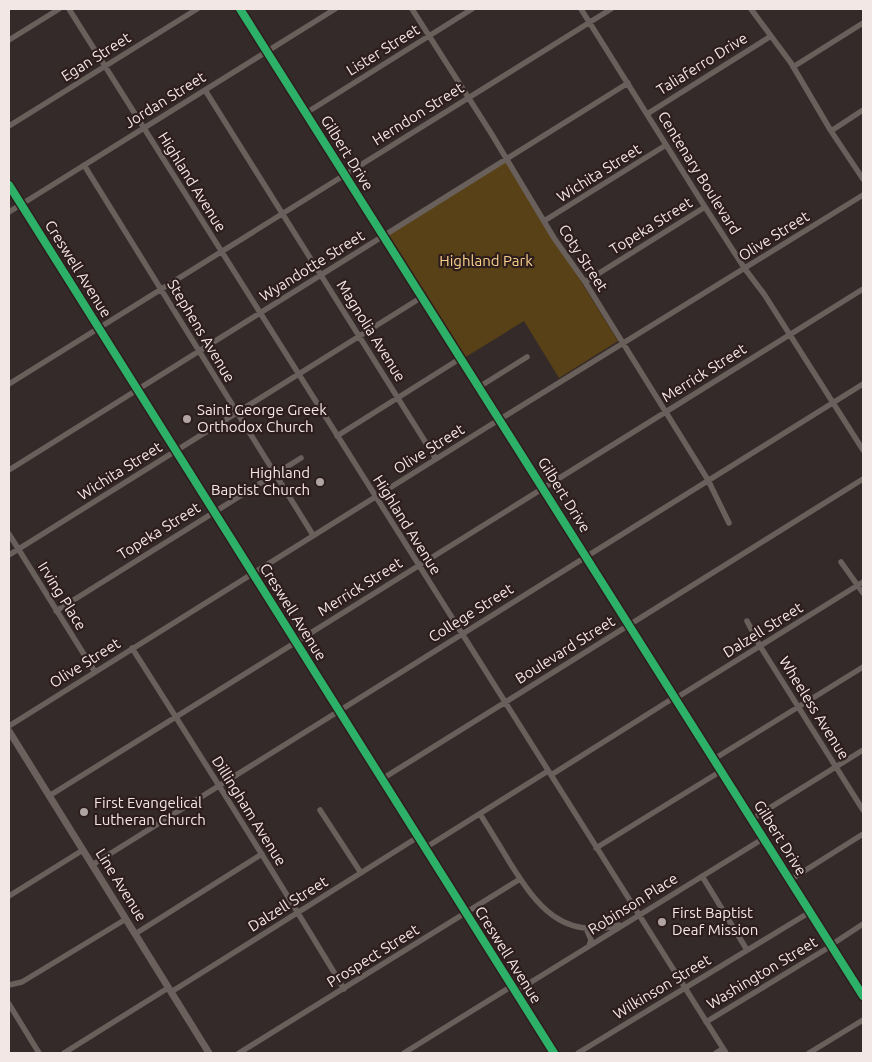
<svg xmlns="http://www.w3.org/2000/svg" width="872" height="1062" viewBox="0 0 872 1062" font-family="Ubuntu,sans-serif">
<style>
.green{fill:#584116}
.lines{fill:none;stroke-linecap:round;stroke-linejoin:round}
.minor{stroke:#6a605b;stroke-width:5.5}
.major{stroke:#6b605b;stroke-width:7}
.cycleway-casing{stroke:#2d1d1c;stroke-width:11}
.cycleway{stroke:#2db169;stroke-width:8}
.poi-dot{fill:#b0a5a4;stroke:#2d1d1c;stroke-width:2}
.labels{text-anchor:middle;stroke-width:4.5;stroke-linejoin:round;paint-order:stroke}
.street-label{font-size:15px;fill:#f3e7e6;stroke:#2d1d1c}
.park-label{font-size:15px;fill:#f9d18b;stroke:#2d1d1c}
.poi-label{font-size:15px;fill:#f3e7e6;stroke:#2d1d1c;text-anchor:start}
</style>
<rect width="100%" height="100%" fill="#342a29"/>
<path class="green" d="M 506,161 L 618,341 L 559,378 L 524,321 L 464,358 L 387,236 Z"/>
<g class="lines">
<path class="minor" d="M 69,9 L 726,1053
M 240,9 L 863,996
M 412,9 L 491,133 L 554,238 L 585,282 L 708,480 L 729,523
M 581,9 L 705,207 L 745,269 L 764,294 L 863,450
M 751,9 L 791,63 L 831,131 L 863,179
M 9,40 L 59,9
M 793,67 L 863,23
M 205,90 L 436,459
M 306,113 L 472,9
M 647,114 L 771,36
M 9,126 L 197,9
M 831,131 L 863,110
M 84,165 L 313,535
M 9,185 L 554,1053
M 9,212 L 335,9
M 544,221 L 666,145
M 585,282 L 705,207
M 9,384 L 611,9
M 479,387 L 527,357
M 337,436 L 461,358
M 9,470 L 628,83
M 9,534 L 95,672
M 9,555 L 422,297
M 841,562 L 863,593
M 56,611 L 301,458
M 747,621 L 760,646 L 863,810
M 132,648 C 204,761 275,874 344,989
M 676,698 L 863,582
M 9,726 L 484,429 L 863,195
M 714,759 L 863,667
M 551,775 L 675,697
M 382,779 L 863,479
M 49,796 L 863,289
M 320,810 L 361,873
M 480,814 C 490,830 500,846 510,863 C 537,906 562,940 619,925
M 752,819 L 863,750
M 425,848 L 548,771
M 596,848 L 721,771
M 92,865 L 863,384
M 702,876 L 747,950
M 790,880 L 863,834
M 9,896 L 83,850
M 586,928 L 591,940 L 589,946
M 135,934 L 262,854
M 831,945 L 863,924
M 9,985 L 22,982 L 126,919
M 171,992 L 418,837
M 515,992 L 764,838
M 9,1004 L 39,1053
M 706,1022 L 831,946
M 64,1053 L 168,988
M 239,1053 L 520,879
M 404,1053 L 512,986
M 578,1053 L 810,912
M 716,1053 L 723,1049
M 809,1053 L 863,1020"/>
<path class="major" d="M 9,731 L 209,1053"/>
<g class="cycleway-casing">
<path id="cycleway" d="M 240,9 L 863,996
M 9,185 L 554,1053"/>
</g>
<use href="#cycleway" class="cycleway"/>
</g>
<g class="poi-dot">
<circle cx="187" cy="419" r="5"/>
<circle cx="320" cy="482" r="5"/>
<circle cx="84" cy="812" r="5"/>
<circle cx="662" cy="922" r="5"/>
</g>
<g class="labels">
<g class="street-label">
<text transform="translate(383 50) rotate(-32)" y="5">Lister Street</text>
<text transform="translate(96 57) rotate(-32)" y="5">Egan Street</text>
<text transform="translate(702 64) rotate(-32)" y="5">Taliaferro Drive</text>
<text transform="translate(165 100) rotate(-32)" y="5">Jordan Street</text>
<text transform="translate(418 114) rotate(-32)" y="5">Herndon Street</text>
<text transform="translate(347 153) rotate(58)" y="5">Gilbert Drive</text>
<text transform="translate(599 173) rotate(-32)" y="5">Wichita Street</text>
<text transform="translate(699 173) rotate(58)" y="5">Centenary Boulevard</text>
<text transform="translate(192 182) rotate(58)" y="5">Highland Avenue</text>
<text transform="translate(651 226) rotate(-32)" y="5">Topeka Street</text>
<text transform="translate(774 236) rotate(-32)" y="5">Olive Street</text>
<text transform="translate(583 258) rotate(57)" y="5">Coty Street</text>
<text transform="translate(312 266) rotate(-32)" y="5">Wyandotte Street</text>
<text transform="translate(78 269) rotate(58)" y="5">Creswell Avenue</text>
<text transform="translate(201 331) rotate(59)" y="5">Stephens Avenue</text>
<text transform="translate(371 331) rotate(58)" y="5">Magnolia Avenue</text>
<text transform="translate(704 373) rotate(-32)" y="5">Merrick Street</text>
<text transform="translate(429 449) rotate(-32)" y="5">Olive Street</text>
<text transform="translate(120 471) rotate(-32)" y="5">Wichita Street</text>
<text transform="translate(564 495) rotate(58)" y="5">Gilbert Drive</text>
<text transform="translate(407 525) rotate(58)" y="5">Highland Avenue</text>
<text transform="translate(159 531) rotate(-32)" y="5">Topeka Street</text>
<text transform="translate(360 587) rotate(-32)" y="5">Merrick Street</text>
<text transform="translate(62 596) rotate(58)" y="5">Irving Place</text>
<text transform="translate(293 612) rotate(58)" y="5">Creswell Avenue</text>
<text transform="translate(471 613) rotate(-32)" y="5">College Street</text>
<text transform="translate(763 630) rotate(-32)" y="5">Dalzell Street</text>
<text transform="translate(565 650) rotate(-32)" y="5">Boulevard Street</text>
<text transform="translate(85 663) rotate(-32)" y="5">Olive Street</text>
<text transform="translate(814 708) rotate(58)" y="5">Wheeless Avenue</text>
<text transform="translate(249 811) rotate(58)" y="5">Dillingham Avenue</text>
<text transform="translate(780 838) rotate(58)" y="5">Gilbert Drive</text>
<text transform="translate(121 885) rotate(58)" y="5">Line Avenue</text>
<text transform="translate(288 904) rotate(-32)" y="5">Dalzell Street</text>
<text transform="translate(633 904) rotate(-32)" y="5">Robinson Place</text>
<text transform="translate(508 955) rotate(58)" y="5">Creswell Avenue</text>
<text transform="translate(373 956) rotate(-32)" y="5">Prospect Street</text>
<text transform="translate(762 973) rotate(-31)" y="5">Washington Street</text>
<text transform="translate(662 987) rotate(-31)" y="5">Wilkinson Street</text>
</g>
<g class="park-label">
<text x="486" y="266">Highland Park</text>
</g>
<g class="poi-label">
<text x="197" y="415">Saint George Greek<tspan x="197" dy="17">Orthodox Church</tspan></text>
<text x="310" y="478" text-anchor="end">Highland<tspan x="310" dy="17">Baptist Church</tspan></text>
<text x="94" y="808">First Evangelical<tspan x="94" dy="17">Lutheran Church</tspan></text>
<text x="672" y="918">First Baptist<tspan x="672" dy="17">Deaf Mission</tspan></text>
</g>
</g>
<rect width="872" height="1062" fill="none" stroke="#f3e7e6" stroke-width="20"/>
</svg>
